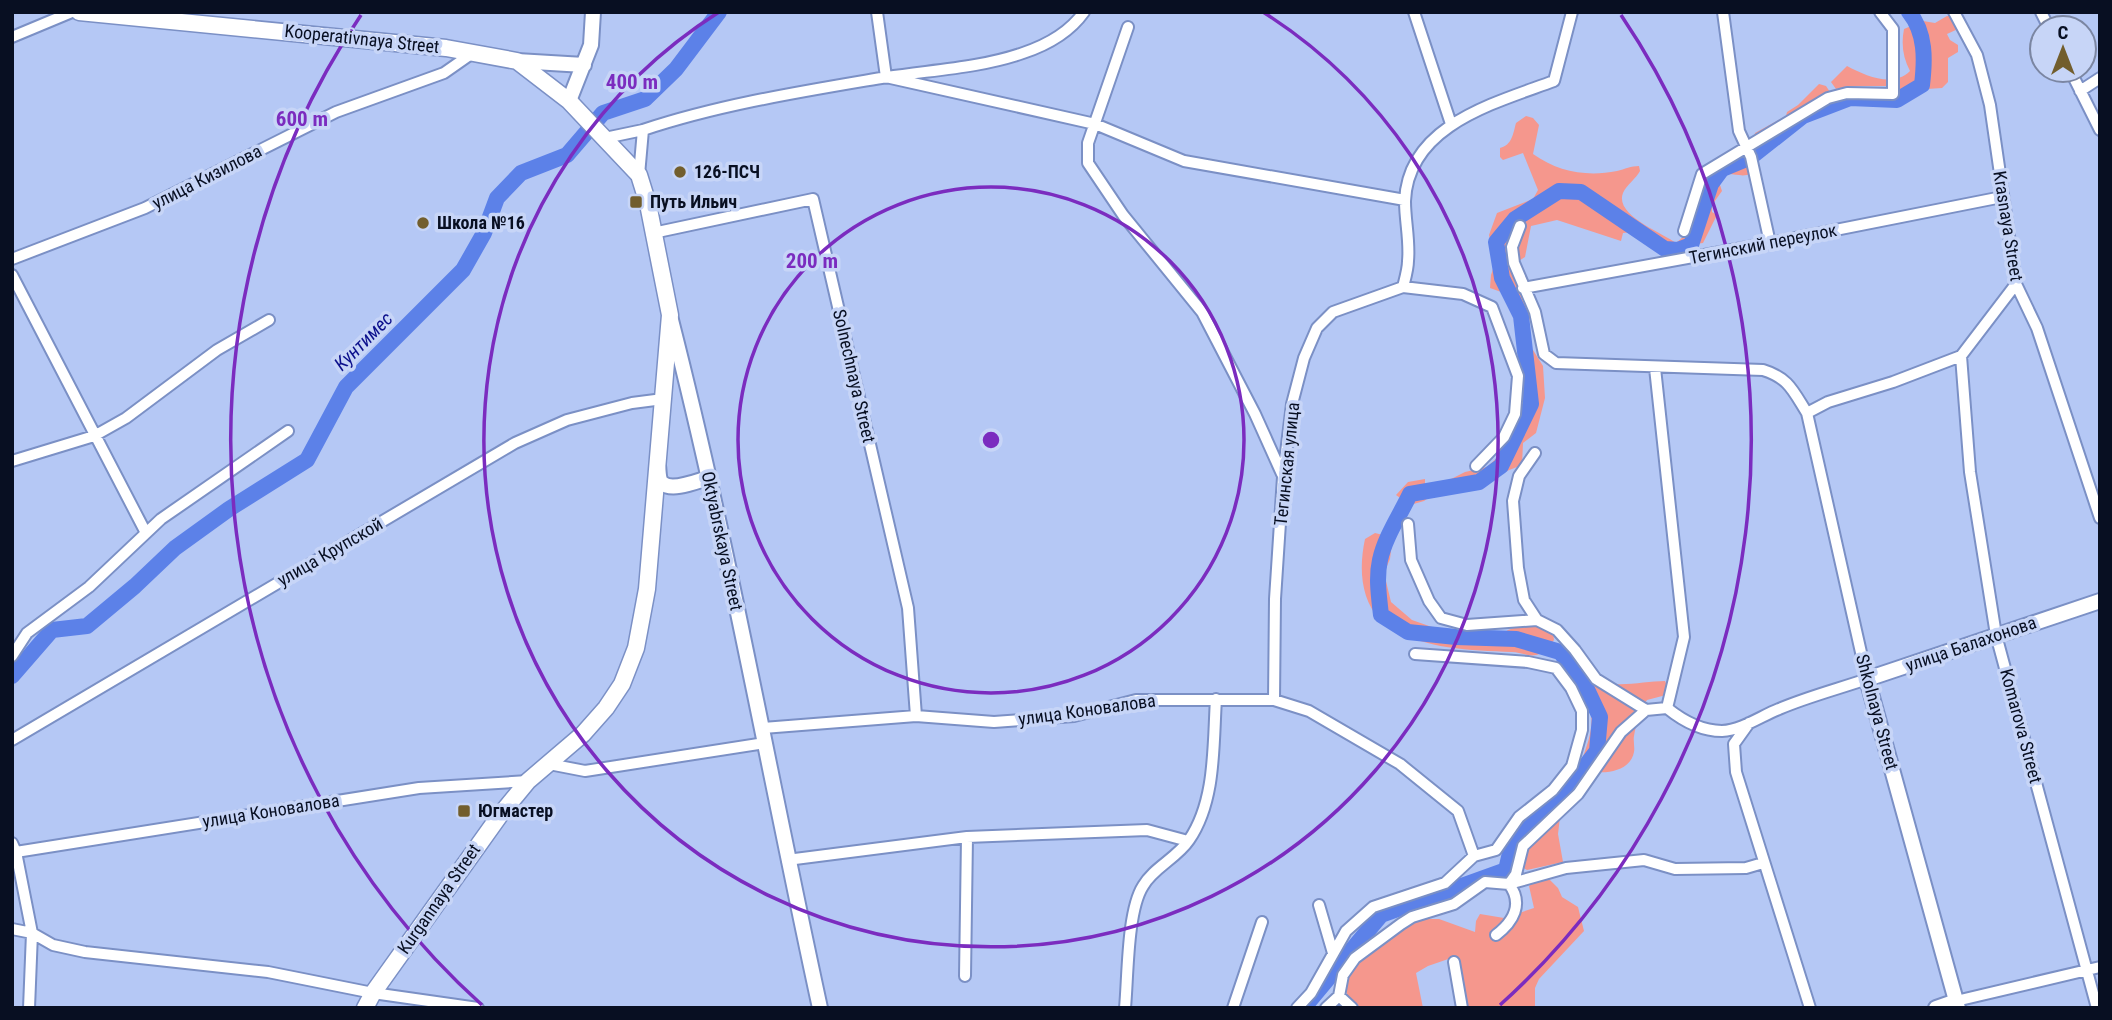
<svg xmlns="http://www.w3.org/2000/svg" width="2112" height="1020" viewBox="0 0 2112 1020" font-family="'Roboto Condensed',sans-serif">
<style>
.green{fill:#f5978d}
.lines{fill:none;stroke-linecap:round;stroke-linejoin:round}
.river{stroke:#5c81e8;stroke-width:16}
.street-casing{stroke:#7b90c5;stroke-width:14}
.secondary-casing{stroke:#7b90c5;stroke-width:18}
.primary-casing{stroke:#7b90c5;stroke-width:19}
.street{stroke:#fff;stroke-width:10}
.secondary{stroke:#fff;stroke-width:14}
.primary{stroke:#fff;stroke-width:16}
.ring{fill:none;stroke:#7b2cbf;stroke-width:3.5}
.poi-dot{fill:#725e2d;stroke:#c7d5f7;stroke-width:2.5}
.labels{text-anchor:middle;stroke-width:7;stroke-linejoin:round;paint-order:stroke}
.street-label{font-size:18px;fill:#080f22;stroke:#c7d5f7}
.poi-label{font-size:18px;font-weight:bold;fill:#080f22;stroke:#c7d5f7;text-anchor:start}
.water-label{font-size:19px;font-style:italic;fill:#0c108c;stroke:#c7d5f7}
.centre{fill:#7b2cbf;stroke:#c7d5f7;stroke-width:3.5}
.ring-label{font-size:21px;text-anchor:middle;font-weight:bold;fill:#7b2cbf;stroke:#c7d5f7;stroke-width:7;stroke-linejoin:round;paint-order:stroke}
</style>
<rect width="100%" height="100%" fill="#b5c8f5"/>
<path class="green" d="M 1947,16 L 1954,16 L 1958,29 L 1947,34 L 1950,40 L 1958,45 L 1958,52 L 1948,58 L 1948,82 L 1942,88 L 1927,89 L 1907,101 L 1889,90 L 1889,86 L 1848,86 L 1836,89 L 1831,82 L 1847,66 C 1866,76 1893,88 1910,71 C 1903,58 1901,44 1904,29 L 1923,21 L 1935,23 Z
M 1819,84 L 1826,86 L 1830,92 L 1828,98 L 1782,129 L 1777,142 L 1758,155 L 1752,149 L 1755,133 L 1786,116 L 1787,112 L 1798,105 Z
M 1526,116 L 1533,118 L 1539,125 L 1533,154 C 1558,172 1587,177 1617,171 C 1625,169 1631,166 1639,166 L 1640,171 C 1636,179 1627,184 1623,193 C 1614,215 1663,233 1676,243 C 1707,220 1692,190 1709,173 C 1717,165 1734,160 1745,154 L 1751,174 C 1740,178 1733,172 1722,175 L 1719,182 L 1722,191 L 1712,205 L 1712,212 L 1717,215 L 1703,243 L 1681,246 L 1677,244 L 1670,253 L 1665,254 L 1632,232 L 1623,233 L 1621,241 L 1557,220 L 1531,226 L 1525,257 L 1514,264 L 1533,318 L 1526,321 L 1514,314 L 1504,293 L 1490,288 L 1491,275 L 1495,263 L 1489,235 L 1497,213 L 1533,199 L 1538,190 L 1523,153 L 1503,160 L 1500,157 L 1500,148 C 1512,145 1513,134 1516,123 Z
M 1521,344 L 1533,350 L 1543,366 L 1545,398 L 1536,433 L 1523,443 L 1522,465 L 1479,482 L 1442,488 L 1424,501 L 1410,505 L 1396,495 L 1408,482 L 1425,479 L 1425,486 L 1437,486 L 1465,472 L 1487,467 L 1500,455 L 1509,442 L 1523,414 L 1525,398 L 1523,362 L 1517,350 Z
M 1375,533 L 1383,535 L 1392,542 L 1390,559 L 1384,573 L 1391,602 L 1412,620 L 1446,632 L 1452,640 L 1475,644 L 1490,642 L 1508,630 L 1517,627 L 1532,625 L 1553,632 L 1554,640 C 1550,645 1545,652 1539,654 C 1530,658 1521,652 1512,652 C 1470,650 1425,650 1389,626 C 1386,624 1382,623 1380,620 C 1360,598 1359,567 1365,539 Z
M 1572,652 C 1578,660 1585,674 1593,678 C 1612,690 1643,681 1665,681 L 1668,688 L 1666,695 L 1647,700 C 1640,710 1636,724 1634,736 C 1633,741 1635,747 1634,752 C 1630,775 1594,776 1579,767 C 1592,734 1599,714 1579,683 C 1572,673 1564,667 1560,656 Z
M 1560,817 L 1558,834 L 1563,862 L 1527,870 L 1522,867 L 1528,846 Z
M 1548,878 L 1558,888 L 1562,897 L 1578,907 L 1584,931 L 1539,979 L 1535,988 L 1535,1008 L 1467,1008 L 1457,956 L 1428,966 L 1416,973 L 1423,1008 L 1362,1008 L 1349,1000 L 1344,985 L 1350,967 L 1412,919 L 1439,919 L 1475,932 L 1476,921 L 1480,914 L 1504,918 L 1534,908 L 1529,886 L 1534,881 Z"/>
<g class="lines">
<path class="river" d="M 12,676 L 52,630 L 87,626 L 135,586 L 175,548 L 229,509 L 307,460 L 346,387 L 463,270 L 484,233 L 497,198 L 521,173 L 567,155 L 603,113 L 645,99 L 676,69 L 719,12
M 1305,1006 L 1381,915 L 1506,870 L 1513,840 L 1557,802 L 1597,751 L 1600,717 L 1583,681 L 1560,652 L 1516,639 L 1456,637 L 1408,632 L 1381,615 C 1379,597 1376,578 1380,560 C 1385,537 1400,515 1410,494 L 1479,482 L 1501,466 L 1531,404 L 1521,316 L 1502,278 L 1496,242 L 1515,219 L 1559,191 L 1581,192 L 1665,249 L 1678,250 L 1691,245 L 1711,184 L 1722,169 L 1751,157 L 1803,116 L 1850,98 L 1897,100 L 1922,85 C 1925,60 1926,33 1909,12"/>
<g class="street-casing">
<path id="street" d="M 877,12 L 886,77 L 1095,124 L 1184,161 L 1405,200
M 1414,12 L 1451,124
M 1723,12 L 1739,131 L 1751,157 L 1770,243
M 1954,12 L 1977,55 L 1990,105 L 2016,284 L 2037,328 L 2100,518
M 2041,12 L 2049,28
M 1128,27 L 1088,143 L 1088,163 L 1123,215 L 1202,312 L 1255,414 L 1282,474
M 12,37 L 72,12
M 2070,70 L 2100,130
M 2080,91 L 2100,78
M 605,138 L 643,130
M 639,175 L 643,130 C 721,104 805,91 887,77 C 932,70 980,68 1023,53 C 1047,45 1069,33 1084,12
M 1520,226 L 1512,247 L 1514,263 L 1535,312 L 1544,354 L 1556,363 L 1763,370 C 1789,378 1793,391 1807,413 L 1828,402 L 1893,382 L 1961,356 L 2016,284
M 1684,231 L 1702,174 L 1828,98 L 1847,93 L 1893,94 L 1893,29 L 1880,12
M 653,233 L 813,199 L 908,608 L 916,716
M 12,259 L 145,208 L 336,112 L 444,73 L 474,52
M 12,275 L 146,533
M 1403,287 L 1463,294 L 1492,307 L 1518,376 L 1515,414 L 1504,437 L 1476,466
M 1523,288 L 1770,243 L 2002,197
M 1961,356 L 1970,472 L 1996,635 L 2097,1008
M 1655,368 L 1684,637 L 1667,708
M 1535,453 L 1519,476 L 1513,501 L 1518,568 L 1524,600 L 1537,620 L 1557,630 L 1575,650 L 1596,679 L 1646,710
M 12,461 L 94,436 L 126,418 L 217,350 L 269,320
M 1408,524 L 1411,560 L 1429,601 L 1441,618 L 1467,625 L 1537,620
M 12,656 L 27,633 L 89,587 L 161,519 L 288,431
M 1274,700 L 1275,599 L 1283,477 L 1292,404 L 1304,358 L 1317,328 L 1333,312 L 1403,287 C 1405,279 1408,269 1408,261 C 1410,241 1405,221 1405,201 C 1408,125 1495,103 1554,81 L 1572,12
M 1646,710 L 1667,708 C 1683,721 1701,731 1722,731 C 1742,730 1761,716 1779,709 C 1807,697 1838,689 1867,679 L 1807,413
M 1646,710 L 1621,732 L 1578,794 L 1523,846 L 1516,874 L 1509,884 L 1566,868 L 1644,860 L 1675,869 L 1746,868 L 1763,863
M 1749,723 L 1734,744 L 1736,772 L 1810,1008
M 763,728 L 916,716 L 994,722 L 1074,716 L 1136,700 L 1274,700 L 1309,711 L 1400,764 L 1458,811 L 1474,856
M 12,740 L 515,443 L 567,420 L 632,403 L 663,399
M 549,764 L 585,771 L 765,743
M 12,843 L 16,852 L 32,933 L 29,1008
M 16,852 L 419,788 L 528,781
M 787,860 L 967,837 L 1147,830 L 1188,841
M 1319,905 L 1333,953
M 12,929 L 32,933 L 53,945 L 85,952 L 268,972 L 373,993 L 478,1008
M 1454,962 L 1462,1008
M 965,976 L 967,837
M 1956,1001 L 2100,967
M 1125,1008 C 1128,977 1127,911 1143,886 C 1153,868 1177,858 1189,840 C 1216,801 1213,745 1216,699
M 1233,1008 L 1262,922
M 1297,1008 L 1311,993 L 1346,931 L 1373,907 L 1445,883 L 1474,856 L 1496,850 L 1519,817 L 1553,790 L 1572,766 L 1582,730 L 1582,711 L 1571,688 L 1556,668 L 1528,662 L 1415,654
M 1326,1008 L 1339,996
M 1352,1008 L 1339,996 L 1343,975 L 1355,958 L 1401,924 L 1412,917 L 1454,904 L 1485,882 L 1509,884 C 1524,904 1513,922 1496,935"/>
</g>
<g class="secondary-casing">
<path id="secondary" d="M 517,61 L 584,65
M 569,101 L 591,45 L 593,12
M 671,320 C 729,547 770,779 820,1008
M 658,466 C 659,471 658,479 662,483 C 672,492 697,481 708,478
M 1936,1008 L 1956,1001
M 1958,1008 L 1867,679 L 2100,601"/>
</g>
<g class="primary-casing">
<path id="primary" d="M 79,12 L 446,48 L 517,61 L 569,101 L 639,175 L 648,204 L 670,315 L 647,589 L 636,648 L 622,684 L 606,708 L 583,734 L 528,781 L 500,815 L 373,993 L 365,1008"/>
</g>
<use href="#street" class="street"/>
<use href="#secondary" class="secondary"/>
<use href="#primary" class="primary"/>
</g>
<g class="ring">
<circle cx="991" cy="440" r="253"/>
<path d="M1263 12A507 507 0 1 1 719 12"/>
<path d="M482 1005A760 760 0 0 1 361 15M1621 15A760 760 0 0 1 1500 1005"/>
</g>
<g class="poi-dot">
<circle cx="680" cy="172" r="7"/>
<rect x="629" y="195" width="14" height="14" rx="3.5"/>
<circle cx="423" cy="223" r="7"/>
<rect x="457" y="804" width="14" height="14" rx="3.5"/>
</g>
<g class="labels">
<g class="street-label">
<text transform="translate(362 39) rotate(6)" y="6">Kooperativnaya Street</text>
<text transform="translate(207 177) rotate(-27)" y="6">улица Кизилова</text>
<text transform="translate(2008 226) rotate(81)" y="6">Krasnaya Street</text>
<text transform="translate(1763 244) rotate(-11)" y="6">Тегинский переулок</text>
<text transform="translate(854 376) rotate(77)" y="6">Solnechnaya Street</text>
<text transform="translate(1287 464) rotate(-84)" y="6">Тегинская улица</text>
<text transform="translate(722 541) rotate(78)" y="6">Oktyabrskaya Street</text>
<text transform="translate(330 552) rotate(-30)" y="6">улица Крупской</text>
<text transform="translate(1971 644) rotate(-19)" y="6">улица Балахонова</text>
<text transform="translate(1087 710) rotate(-8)" y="6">улица Коновалова</text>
<text transform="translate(1877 712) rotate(75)" y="6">Shkolnaya Street</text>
<text transform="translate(2021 726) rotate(75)" y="6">Komarova Street</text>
<text transform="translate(271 811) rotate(-9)" y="6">улица Коновалова</text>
<text transform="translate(439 899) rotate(-55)" y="6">Kurgannaya Street</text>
</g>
<g class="poi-label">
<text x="694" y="178">126-ПСЧ</text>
<text x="650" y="208">Путь Ильич</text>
<text x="437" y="229">Школа №16</text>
<text x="478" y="817">Югмастер</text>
</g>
<g class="water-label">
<text transform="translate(363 341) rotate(-45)" y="7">Кунтимес</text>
</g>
</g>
<circle cx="991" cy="440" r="10" class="centre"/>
<g class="ring-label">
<text x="632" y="89">400 m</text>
<text x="302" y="126">600 m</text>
<text x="812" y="268">200 m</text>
</g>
<rect width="2112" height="1020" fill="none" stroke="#080f22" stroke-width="28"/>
<g transform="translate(2063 49)"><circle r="33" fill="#c7d5f7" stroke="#7b86a2" stroke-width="2"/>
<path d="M0-5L12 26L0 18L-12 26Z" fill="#725e2d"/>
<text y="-10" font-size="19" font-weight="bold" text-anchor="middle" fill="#080f22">С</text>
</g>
</svg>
